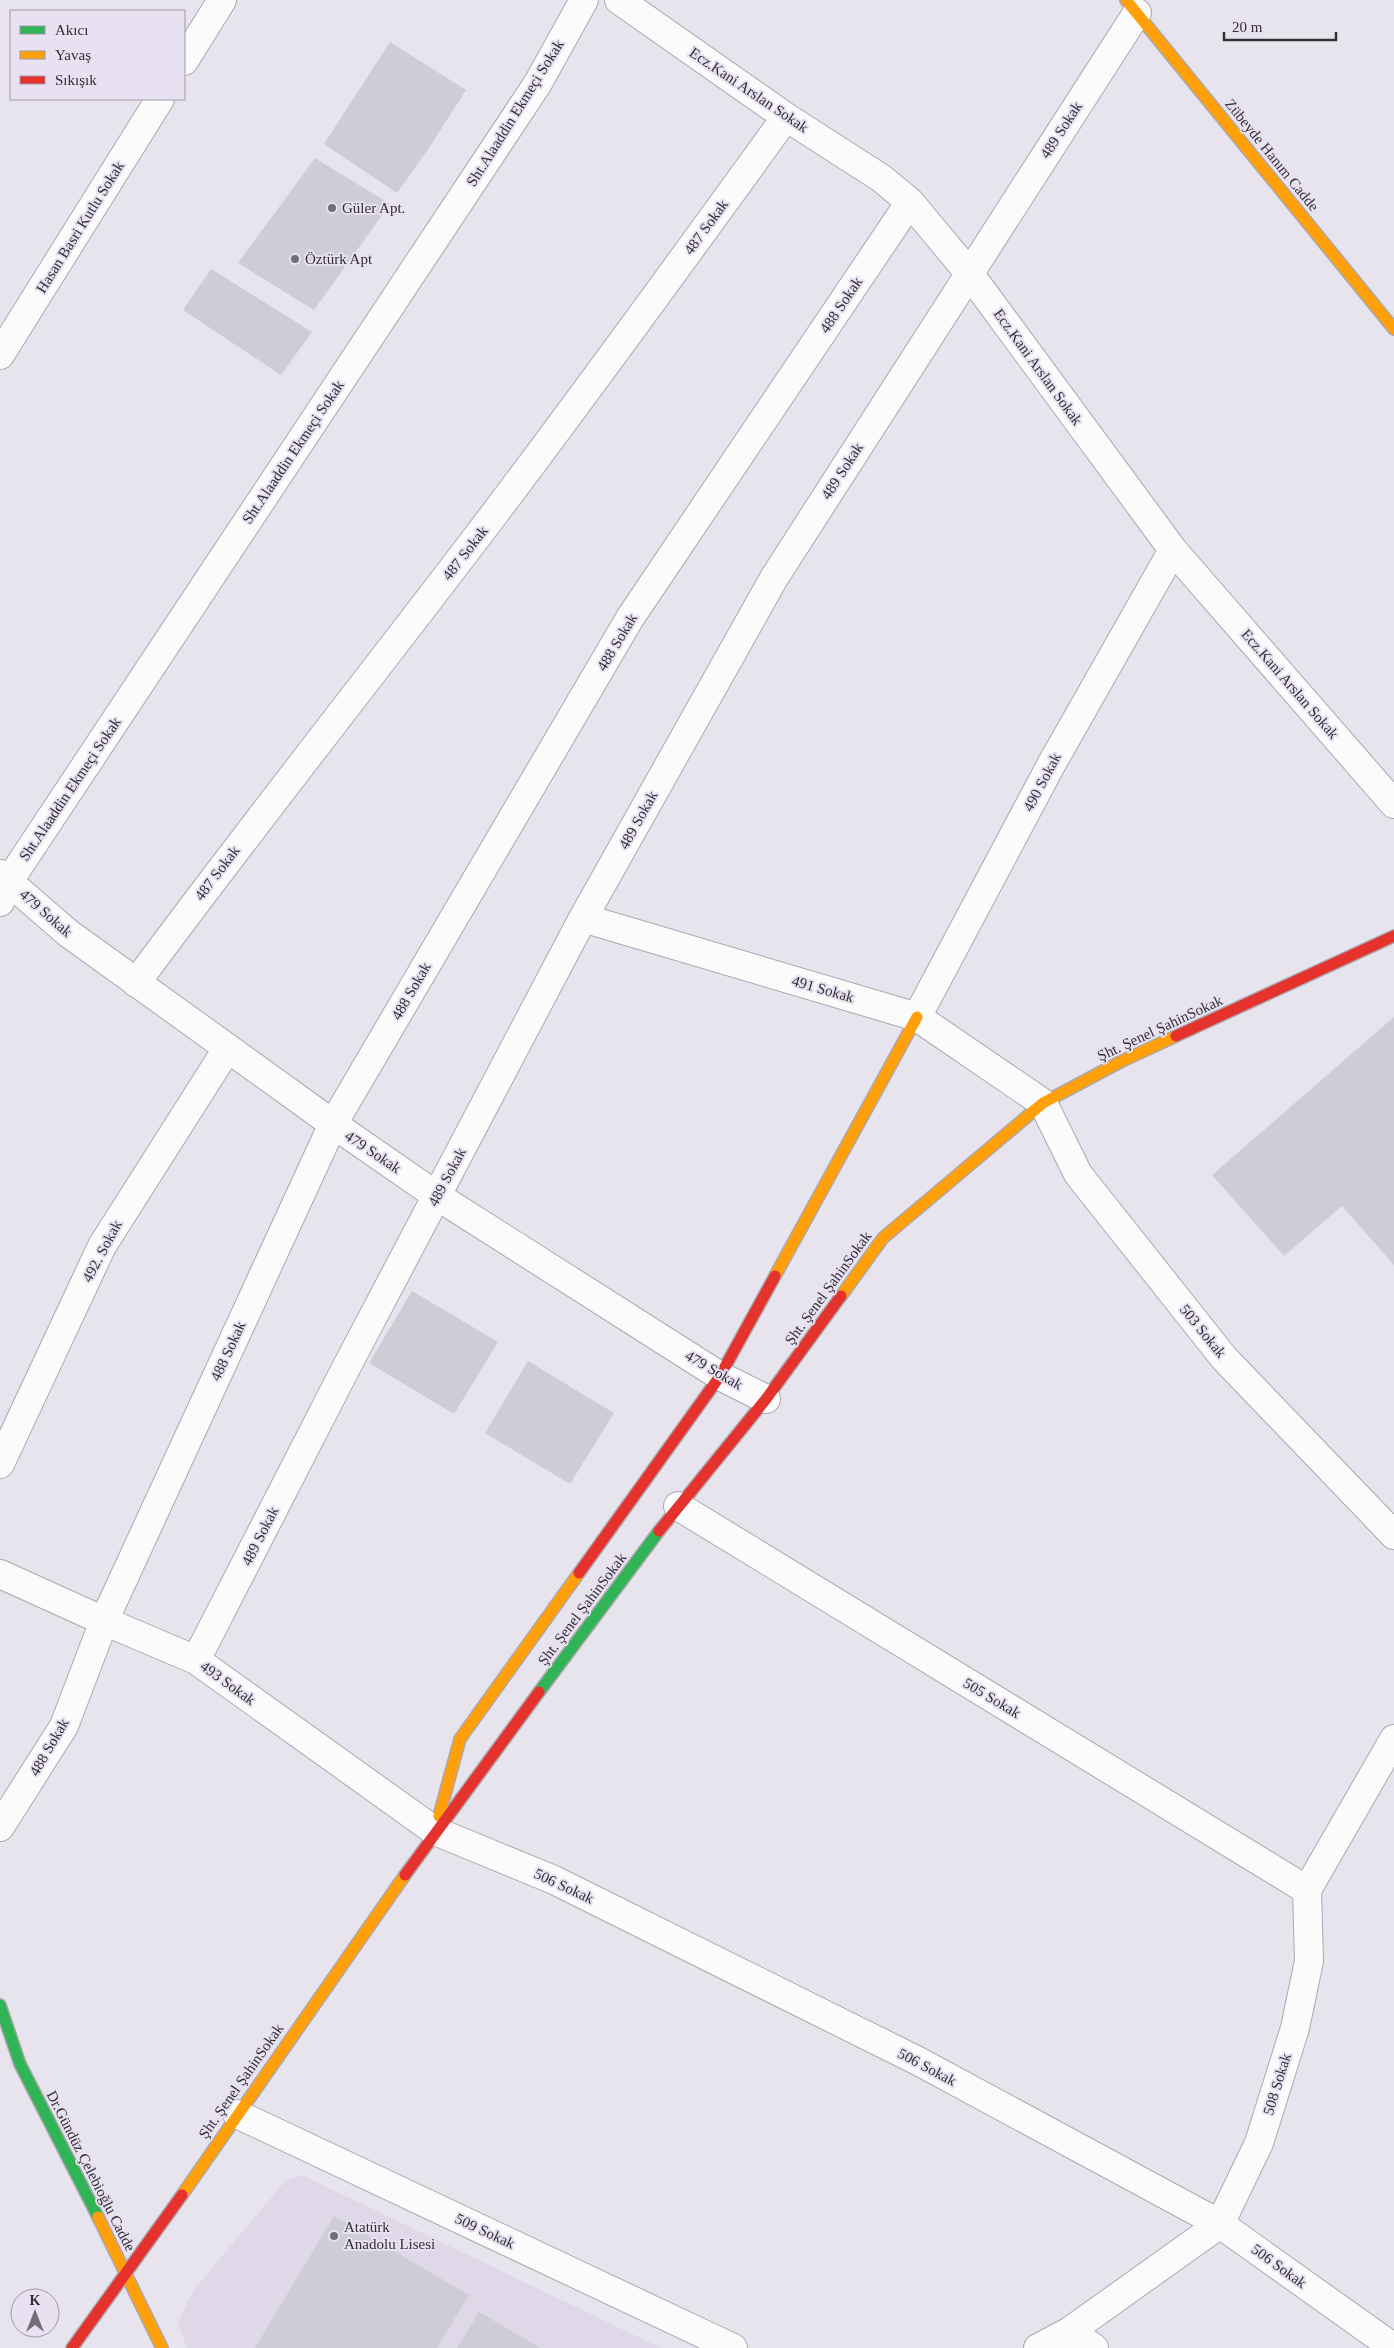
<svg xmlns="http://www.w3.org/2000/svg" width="1394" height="2348" viewBox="0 0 1394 2348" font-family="Georgia,serif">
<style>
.built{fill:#ded8e8}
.building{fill:#ceccd4}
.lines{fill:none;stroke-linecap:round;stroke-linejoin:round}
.street-casing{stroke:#aba8af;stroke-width:30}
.fast-casing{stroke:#aba8af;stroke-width:14}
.slow-casing{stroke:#aba8af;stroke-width:14}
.jam-casing{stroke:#aba8af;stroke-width:14}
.street{stroke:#fcfbfc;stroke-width:28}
.fast{stroke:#30b455;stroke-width:11}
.slow{stroke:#ff9f0a;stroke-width:11}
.jam{stroke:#e5322d;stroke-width:11}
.poi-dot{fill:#726f76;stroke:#e7e1f1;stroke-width:2}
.labels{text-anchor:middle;stroke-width:4;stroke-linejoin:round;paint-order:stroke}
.street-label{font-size:15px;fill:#323036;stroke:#e7e1f1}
.poi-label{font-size:15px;fill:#323036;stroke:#e7e1f1;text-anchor:start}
</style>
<rect width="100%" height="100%" fill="#e8e4ee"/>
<path class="built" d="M 302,2175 L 661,2348 L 187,2348 L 178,2323 L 192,2292 L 286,2180 Z"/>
<path class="building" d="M 390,42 L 466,90 L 429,148 L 397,193 L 324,144 Z
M 315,158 L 390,204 L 314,310 L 238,263 Z
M 211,269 L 312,332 L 281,375 L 183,310 Z
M 1394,1017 L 1394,1265 L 1342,1206 L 1284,1256 L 1212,1175 Z
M 412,1291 L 498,1342 L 454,1414 L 369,1363 Z
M 528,1361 L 614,1413 L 570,1484 L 485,1433 Z
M 334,2216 L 469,2295 L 437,2348 L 255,2348 Z
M 479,2312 L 540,2348 L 457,2348 Z"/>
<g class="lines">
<g class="street-casing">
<path id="street" d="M 619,0 L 786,117 L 881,178 L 910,202 L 969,273 L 1173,550 L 1394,804
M 184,61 L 222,0
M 0,355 L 160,99
M 0,874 L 68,933 L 333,1124 L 437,1196 L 720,1376 L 766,1399
M 0,902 L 9,881 L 538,83 L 584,0
M 583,918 L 917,1017 L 1043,1103 L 1078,1174 L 1224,1358 L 1394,1535
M 136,983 C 246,834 361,689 473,542 C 580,402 683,259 786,117
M 917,1017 L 1051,765 L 1173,550
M 0,1464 L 102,1246 L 227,1049
M 678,1506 L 1307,1890
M 0,1574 L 104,1621 L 196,1660 L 435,1831 L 554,1880 L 918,2061 L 1220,2224 L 1394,2348
M 196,1660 L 347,1366 L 583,918 L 774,578 L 1137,13
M 0,1827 L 64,1726 L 104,1621 L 333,1124 L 630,618 L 910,202
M 237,2114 L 733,2348
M 1070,2331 L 1094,2348
M 1038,2348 L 1070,2331 L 1220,2224 L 1259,2143 L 1295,2028 L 1309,1961 L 1307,1890 L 1394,1739"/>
</g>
<g class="fast-casing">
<path id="fast" d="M 539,1692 L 659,1531
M 0,2005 L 20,2064 L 98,2217"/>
</g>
<g class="slow-casing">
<path id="slow" d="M 1126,0 L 1394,329
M 775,1276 L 917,1017
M 841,1296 L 883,1238 L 1043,1103 L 1122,1061 L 1176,1036
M 439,1816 L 460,1739 L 579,1573
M 182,2195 L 405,1875
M 98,2217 L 162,2348"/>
</g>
<g class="jam-casing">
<path id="jam" d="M 1176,1036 L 1394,936
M 659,1531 L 766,1399 L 841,1296
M 579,1573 L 720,1376 L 775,1276
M 405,1875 L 539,1692
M 72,2348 L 182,2195"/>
</g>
<use href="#street" class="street"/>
<use href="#fast" class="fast"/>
<use href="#slow" class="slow"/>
<use href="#jam" class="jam"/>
</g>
<g class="poi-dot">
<circle cx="332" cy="208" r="5"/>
<circle cx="295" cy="259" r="5"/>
<circle cx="334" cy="2236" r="5"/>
</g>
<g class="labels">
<g class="street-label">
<text transform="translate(749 90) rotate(34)" y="5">Ecz.Kani Arslan Sokak</text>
<text transform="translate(515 113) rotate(-58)" y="5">Sht.Alaaddin Ekmeçi Sokak</text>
<text transform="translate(1061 130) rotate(-57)" y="5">489 Sokak</text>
<text transform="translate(1272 155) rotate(51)" y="5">Zübeyde Hanım Cadde</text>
<text transform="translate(80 227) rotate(-58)" y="5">Hasan Basri Kutlu Sokak</text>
<text transform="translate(706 227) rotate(-54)" y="5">487 Sokak</text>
<text transform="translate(841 305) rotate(-56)" y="5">488 Sokak</text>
<text transform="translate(1038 367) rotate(54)" y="5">Ecz.Kani Arslan Sokak</text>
<text transform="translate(293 452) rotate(-56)" y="5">Sht.Alaaddin Ekmeçi Sokak</text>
<text transform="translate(842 471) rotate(-57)" y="5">489 Sokak</text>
<text transform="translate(465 553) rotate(-52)" y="5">487 Sokak</text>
<text transform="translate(617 642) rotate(-59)" y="5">488 Sokak</text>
<text transform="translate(1290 684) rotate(49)" y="5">Ecz.Kani Arslan Sokak</text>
<text transform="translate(1042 782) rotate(-62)" y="5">490 Sokak</text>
<text transform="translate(70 789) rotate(-56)" y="5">Sht.Alaaddin Ekmeçi Sokak</text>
<text transform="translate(638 820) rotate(-61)" y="5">489 Sokak</text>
<text transform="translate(217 873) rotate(-53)" y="5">487 Sokak</text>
<text transform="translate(46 913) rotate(41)" y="5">479 Sokak</text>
<text transform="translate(823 989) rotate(16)" y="5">491 Sokak</text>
<text transform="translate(411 991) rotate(-60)" y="5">488 Sokak</text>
<text transform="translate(1160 1028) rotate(-25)" y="5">Şht. Şenel ŞahinSokak</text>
<text transform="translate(373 1152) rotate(34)" y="5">479 Sokak</text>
<text transform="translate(447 1177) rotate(-62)" y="5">489 Sokak</text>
<text transform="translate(102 1251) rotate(-62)" y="5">492. Sokak</text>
<text transform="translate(828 1288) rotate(-54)" y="5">Şht. Şenel ŞahinSokak</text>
<text transform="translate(1203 1331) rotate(51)" y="5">503 Sokak</text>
<text transform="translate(228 1351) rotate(-65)" y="5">488 Sokak</text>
<text transform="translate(714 1370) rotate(30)" y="5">479 Sokak</text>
<text transform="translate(260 1536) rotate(-63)" y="5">489 Sokak</text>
<text transform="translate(582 1609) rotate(-53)" y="5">Şht. Şenel ŞahinSokak</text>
<text transform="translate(228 1683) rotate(36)" y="5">493 Sokak</text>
<text transform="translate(992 1698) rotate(31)" y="5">505 Sokak</text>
<text transform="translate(49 1747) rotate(-60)" y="5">488 Sokak</text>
<text transform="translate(564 1886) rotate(25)" y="5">506 Sokak</text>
<text transform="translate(927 2067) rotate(28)" y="5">506 Sokak</text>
<text transform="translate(241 2081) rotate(-55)" y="5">Şht. Şenel ŞahinSokak</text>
<text transform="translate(1277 2084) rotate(-73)" y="5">508 Sokak</text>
<text transform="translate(91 2171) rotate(63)" y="5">Dr.Gündüz Çelebioğlu Cadde</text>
<text transform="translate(485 2231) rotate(25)" y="5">509 Sokak</text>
<text transform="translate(1279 2266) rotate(36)" y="5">506 Sokak</text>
</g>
<g class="poi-label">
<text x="342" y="213">Güler Apt.</text>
<text x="305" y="264">Öztürk Apt</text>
<text x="344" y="2232">Atatürk<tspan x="344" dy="17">Anadolu Lisesi</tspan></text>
</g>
</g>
<rect x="10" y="10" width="175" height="90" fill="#e7e1f1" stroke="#9f9aa6"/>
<rect x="20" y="26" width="25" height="8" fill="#30b455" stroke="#9f9aa6"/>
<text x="55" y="35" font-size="15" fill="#323036">Akıcı</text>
<rect x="20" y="51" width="25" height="8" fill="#ff9f0a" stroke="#9f9aa6"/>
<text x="55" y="60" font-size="15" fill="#323036">Yavaş</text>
<rect x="20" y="76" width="25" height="8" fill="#e5322d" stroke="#9f9aa6"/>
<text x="55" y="85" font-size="15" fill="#323036">Sıkışık</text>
<g transform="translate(35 2313)"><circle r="24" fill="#e7e1f1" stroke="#9f9aa6"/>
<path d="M0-4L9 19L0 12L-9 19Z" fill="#726f76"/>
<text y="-8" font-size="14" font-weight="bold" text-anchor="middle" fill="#323036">K</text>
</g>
<path d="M1224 32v8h112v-8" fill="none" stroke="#323036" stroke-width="2.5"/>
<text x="1232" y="32" font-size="15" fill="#323036" stroke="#e7e1f1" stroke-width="4" paint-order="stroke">20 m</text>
</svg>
